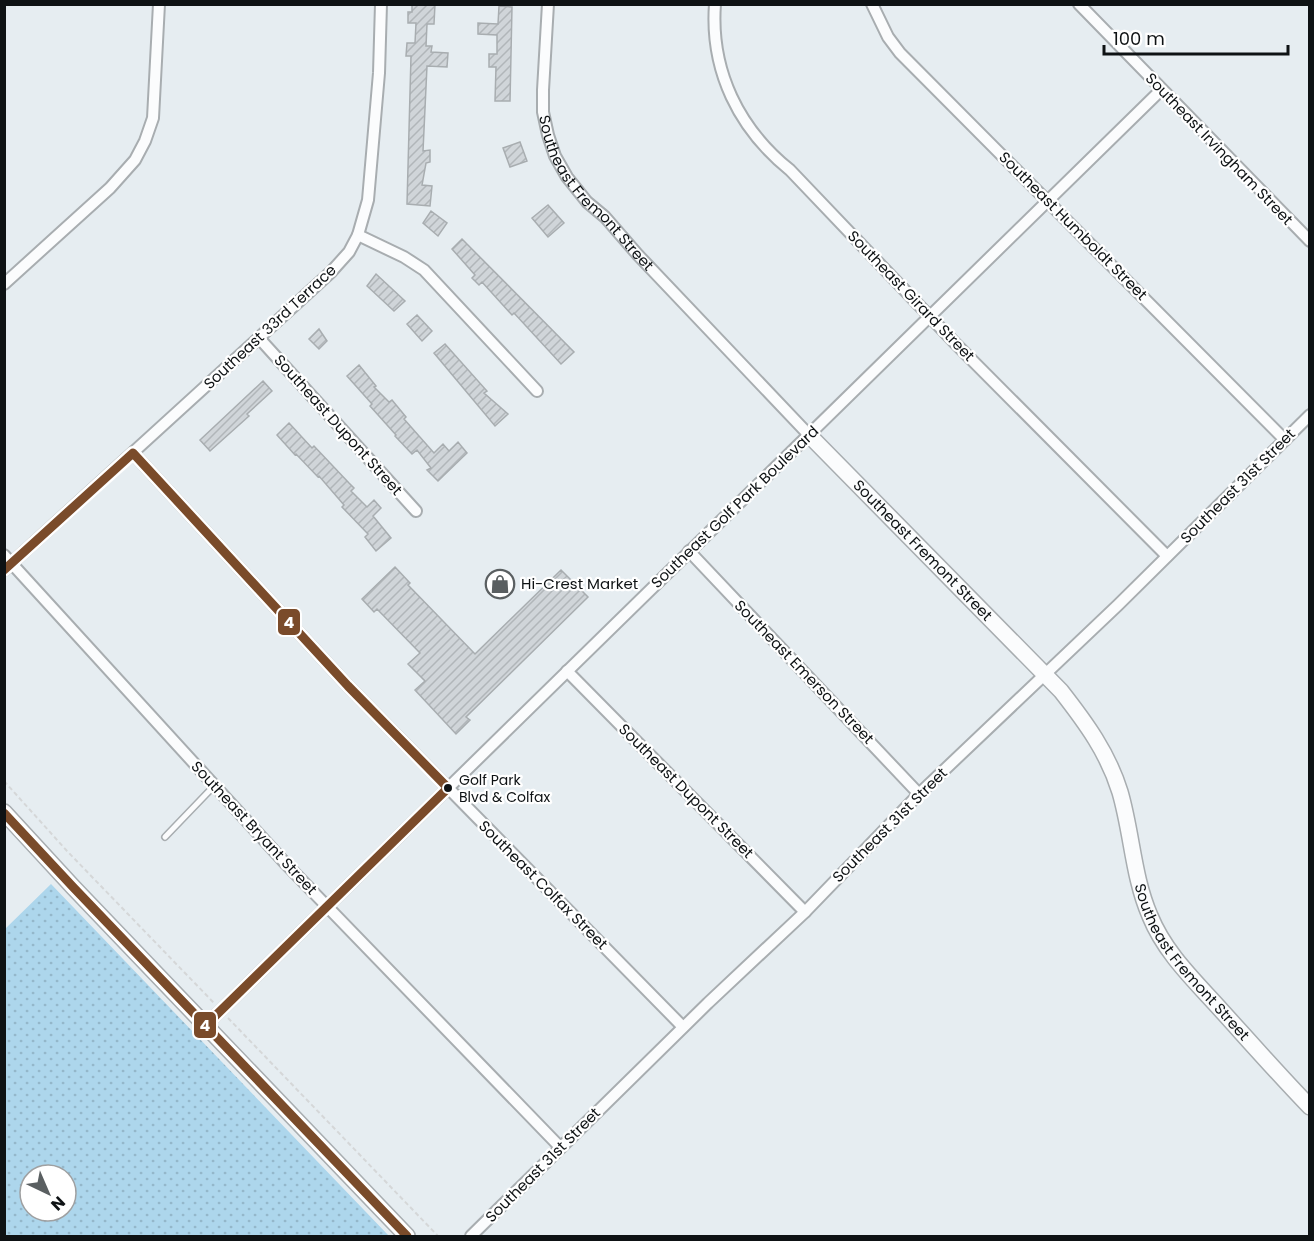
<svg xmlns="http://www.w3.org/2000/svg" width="1314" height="1241" viewBox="0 0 1314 1241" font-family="Poppins,sans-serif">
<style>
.grass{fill:url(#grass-dots);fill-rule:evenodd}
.building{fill:url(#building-hatch);stroke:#a8adb0;stroke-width:1.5}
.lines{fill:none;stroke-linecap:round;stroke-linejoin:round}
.lane-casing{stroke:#a8adb0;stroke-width:8}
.street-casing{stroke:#a8adb0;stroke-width:14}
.secondary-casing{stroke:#a8adb0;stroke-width:18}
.path{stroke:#d5d7d8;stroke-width:2;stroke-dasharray:4.5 3;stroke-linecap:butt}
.lane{stroke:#fbfcfd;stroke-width:5}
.street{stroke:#fbfcfd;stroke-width:10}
.secondary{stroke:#fbfcfd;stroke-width:15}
.bus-1-casing{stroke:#fff;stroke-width:14}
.bus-1{stroke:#7a4b2a;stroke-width:9}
.bus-dot{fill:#0e1214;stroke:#fff;stroke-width:2}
.labels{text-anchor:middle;stroke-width:4.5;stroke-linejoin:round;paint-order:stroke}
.bus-label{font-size:14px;fill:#0e1214;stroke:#fff;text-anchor:start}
.street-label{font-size:15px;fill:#0e1214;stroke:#fff}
.poi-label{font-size:15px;fill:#0e1214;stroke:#fff;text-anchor:start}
.line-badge{stroke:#fff;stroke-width:2}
.badge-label{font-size:16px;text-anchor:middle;font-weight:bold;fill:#fff}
</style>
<defs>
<pattern id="grass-dots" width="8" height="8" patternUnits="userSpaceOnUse" patternTransform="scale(1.5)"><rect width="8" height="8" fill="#add6ec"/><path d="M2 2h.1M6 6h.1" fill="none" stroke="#94b7ca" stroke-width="1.8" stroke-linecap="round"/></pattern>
<pattern id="building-hatch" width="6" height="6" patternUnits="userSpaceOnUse" patternTransform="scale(1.5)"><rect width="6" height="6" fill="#d0d5d9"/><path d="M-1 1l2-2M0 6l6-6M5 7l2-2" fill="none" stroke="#b1b6b9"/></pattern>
</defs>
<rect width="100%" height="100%" fill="#e6edf1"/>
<path class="grass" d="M 51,884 L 389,1236 L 5,1236 L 5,929 ZM 30,1175 L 66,1175 L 66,1211 L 30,1211 Z"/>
<path class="building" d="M 412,4 L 435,4 L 434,24 L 427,24 L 426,46 L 432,46 L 431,52 L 448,53 L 447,67 L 427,66 L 423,151 L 430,150 L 430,162 L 426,163 L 422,185 L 432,186 L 430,206 L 407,204 L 411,56 L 406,56 L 407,43 L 415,43 L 416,23 L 408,23 L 408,12 L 412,12 Z
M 499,6 L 512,7 L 510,101 L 495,101 L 496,67 L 489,67 L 489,54 L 497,54 L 497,35 L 478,34 L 478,23 L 498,24 Z
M 520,142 L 527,161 L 510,167 L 503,148 Z
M 548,205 L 564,223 L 548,237 L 532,218 Z
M 431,211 L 447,223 L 438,236 L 423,223 Z
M 462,239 L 574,352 L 561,364 L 514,313 L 512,315 L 482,282 L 479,285 L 472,278 L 475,275 L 452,249 Z
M 376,274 L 405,301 L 394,311 L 367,286 Z
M 417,315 L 432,331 L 422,341 L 407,324 Z
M 319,329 L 327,341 L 319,349 L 309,339 Z
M 445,344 L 487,391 L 484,393 L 508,414 L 495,426 L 434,353 Z
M 359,365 L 376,386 L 374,387 L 389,402 L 392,400 L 406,417 L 404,419 L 434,453 L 443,444 L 449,451 L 458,442 L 467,453 L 438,481 L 427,470 L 431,468 L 417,450 L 412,454 L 395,436 L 396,435 L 370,406 L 372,404 L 347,376 Z
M 263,381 L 272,391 L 247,414 L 249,416 L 210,451 L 200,440 Z
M 289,423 L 312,448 L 314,446 L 349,483 L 354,488 L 351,491 L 367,507 L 374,500 L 381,508 L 373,516 L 391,538 L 376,551 L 365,537 L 368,534 L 342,507 L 344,505 L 319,476 L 318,477 L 296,454 L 295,455 L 277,435 Z
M 395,567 L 410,583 L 408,585 L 475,654 L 561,570 L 588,597 L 466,717 L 470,720 L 456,734 L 415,690 L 425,681 L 408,664 L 420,653 L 377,609 L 374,612 L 362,599 Z"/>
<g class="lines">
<g class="lane-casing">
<path id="lane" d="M 165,837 L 214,786"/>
</g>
<g class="street-casing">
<g id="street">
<path id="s1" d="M 548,4 L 543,90 L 543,112 L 548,135 L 555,156 L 567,177 L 587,202 L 605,217 L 638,255 L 809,435"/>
<path d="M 715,4 C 710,71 739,129 790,170 L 955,343 L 1167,556"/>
<path d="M 872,4 L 888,37 L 900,53 L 1285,440"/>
<path d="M 1079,4 L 1310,241"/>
<path d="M 358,235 L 404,257 L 424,270 L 537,391"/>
<path d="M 4,284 L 110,188 L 135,160 L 145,141 L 153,118 L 159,4"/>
<path d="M 259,338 L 416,511"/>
<path d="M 133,453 L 348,686 L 683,1027"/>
<path d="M 689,551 L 919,794"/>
<path d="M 4,555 L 286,864 L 560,1147"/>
<path d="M 4,570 L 331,272 L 349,252 L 358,235 L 368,200 L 379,73 L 381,4"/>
<path d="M 567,671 L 805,912"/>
<path d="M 206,1025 L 1161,90"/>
<path d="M 471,1236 L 708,1003 L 805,912 L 919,794 L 1118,605 L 1310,415"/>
</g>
</g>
<g class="secondary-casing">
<g id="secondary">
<path id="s2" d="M 809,435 L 1061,691 C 1086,723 1108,753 1120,792 C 1132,833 1133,877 1150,916 C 1165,953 1194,980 1221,1010 C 1250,1042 1279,1075 1310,1107"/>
<path d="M 4,812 L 73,887 L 407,1236"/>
</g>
</g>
<path class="path" d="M 4,781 L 67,851 L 214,1003
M 228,1018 L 438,1236"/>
<use href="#lane" class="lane"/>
<use href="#street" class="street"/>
<use href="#secondary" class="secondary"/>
<g class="bus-1-casing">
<path id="bus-1" d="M 133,453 L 348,686 L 448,788
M 4,570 L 133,453
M 4,813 L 73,887 L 407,1236
M 206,1025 L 448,788"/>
</g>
<use href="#bus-1" class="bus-1"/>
</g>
<defs>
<g id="shop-ring" transform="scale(1.5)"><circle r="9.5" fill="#fff" stroke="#5a5f61" stroke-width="1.5"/><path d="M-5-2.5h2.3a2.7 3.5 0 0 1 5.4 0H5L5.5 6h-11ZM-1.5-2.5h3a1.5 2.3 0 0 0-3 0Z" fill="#5a5f61"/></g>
</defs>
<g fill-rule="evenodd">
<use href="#shop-ring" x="500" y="584"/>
</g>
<circle class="bus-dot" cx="448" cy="788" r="5"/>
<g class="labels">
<g class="bus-label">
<text x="459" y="785">Golf Park<tspan x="459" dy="17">Blvd &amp; Colfax</tspan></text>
</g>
<g class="street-label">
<text transform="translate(1219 149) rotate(46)" y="5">Southeast Irvingham Street</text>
<text dy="5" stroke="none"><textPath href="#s1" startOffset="207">Southeast Fremont Street</textPath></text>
<text transform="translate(1073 226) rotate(45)" y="5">Southeast Humboldt Street</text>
<text transform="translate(911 296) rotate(46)" y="5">Southeast Girard Street</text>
<text transform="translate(270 327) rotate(-43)" y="5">Southeast 33rd Terrace</text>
<text transform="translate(338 425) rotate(48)" y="5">Southeast Dupont Street</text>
<text transform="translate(1238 486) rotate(-45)" y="5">Southeast 31st Street</text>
<text transform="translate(735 507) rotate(-44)" y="5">Southeast Golf Park Boulevard</text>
<text dy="5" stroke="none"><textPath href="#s2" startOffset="162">Southeast Fremont Street</textPath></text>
<text transform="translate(804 672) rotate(46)" y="5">Southeast Emerson Street</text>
<text transform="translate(686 791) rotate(45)" y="5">Southeast Dupont Street</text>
<text transform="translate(890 825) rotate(-45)" y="5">Southeast 31st Street</text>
<text transform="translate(254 828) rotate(47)" y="5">Southeast Bryant Street</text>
<text transform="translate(543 885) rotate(45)" y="5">Southeast Colfax Street</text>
<text dy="5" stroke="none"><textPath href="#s2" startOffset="666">Southeast Fremont Street</textPath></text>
<text transform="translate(543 1165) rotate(-45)" y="5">Southeast 31st Street</text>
</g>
<g class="poi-label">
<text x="521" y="589">Hi-Crest Market</text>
</g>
</g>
<g class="line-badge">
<rect x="277" y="608" width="24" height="28" rx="6" fill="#7a4b2a"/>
<rect x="193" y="1011" width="24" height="28" rx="6" fill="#7a4b2a"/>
</g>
<g class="badge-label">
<text x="289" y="628">4</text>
<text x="205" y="1031">4</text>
</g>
<rect width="1314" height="1241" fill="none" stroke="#0e1214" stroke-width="12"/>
<g transform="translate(48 1193) rotate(136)"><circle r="28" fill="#ffffff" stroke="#9fa0a1" stroke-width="1.5"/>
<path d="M0-4.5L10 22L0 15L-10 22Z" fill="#5a5f61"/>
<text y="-9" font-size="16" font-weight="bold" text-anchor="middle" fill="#0e1214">N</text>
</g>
<path d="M1104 45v9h184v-9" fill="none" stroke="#0e1214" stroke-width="3"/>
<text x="1113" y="45" font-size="18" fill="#0e1214" stroke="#ffffff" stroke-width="4.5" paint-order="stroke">100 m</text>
</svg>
